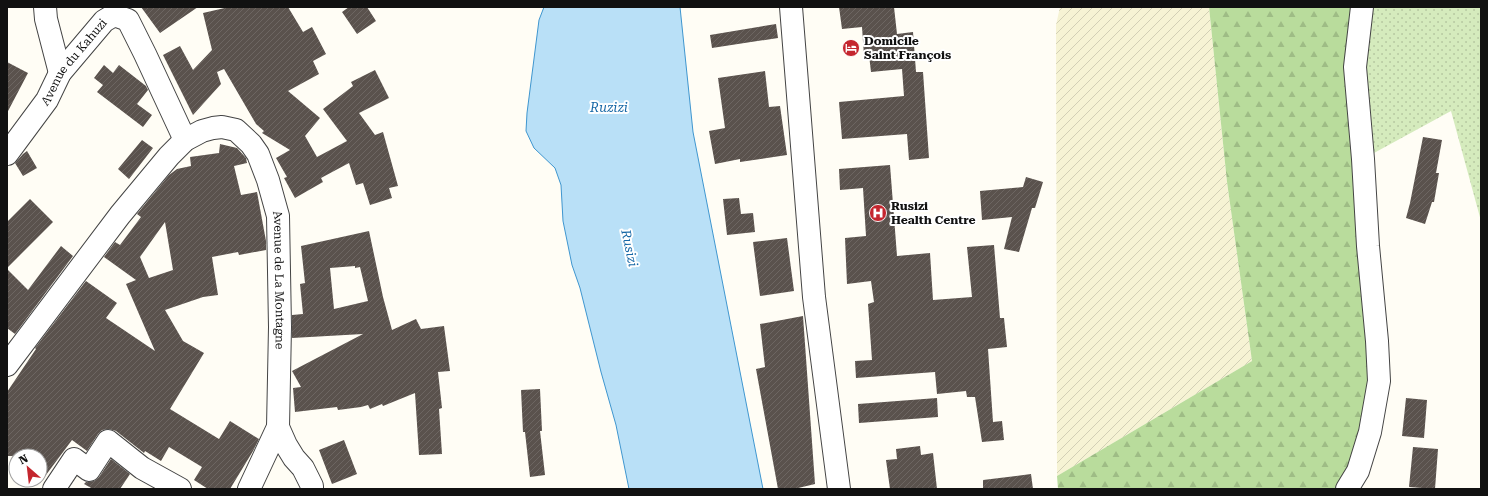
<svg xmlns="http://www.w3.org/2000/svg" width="1488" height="496" viewBox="0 0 1488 496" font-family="'Roboto Serif',serif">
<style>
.farmland{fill:url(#farmland-furrows)}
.grass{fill:url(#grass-dots)}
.forest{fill:url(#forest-firs)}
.water{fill:#b9e0f7;stroke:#3f96cf}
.building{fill:url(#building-hatch);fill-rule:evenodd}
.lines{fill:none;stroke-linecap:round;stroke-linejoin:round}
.minor-casing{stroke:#444;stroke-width:24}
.minor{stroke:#fff;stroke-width:22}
.labels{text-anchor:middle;stroke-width:4;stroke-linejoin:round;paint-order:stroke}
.poi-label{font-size:12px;font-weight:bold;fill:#111;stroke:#fff;text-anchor:start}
.street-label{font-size:12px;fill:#111;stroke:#fff}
.water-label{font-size:13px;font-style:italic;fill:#1768a6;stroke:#fff}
</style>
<defs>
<pattern id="farmland-furrows" width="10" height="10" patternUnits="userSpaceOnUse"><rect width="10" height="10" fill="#f6f3d4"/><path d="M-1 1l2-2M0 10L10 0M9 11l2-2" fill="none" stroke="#d2cfb5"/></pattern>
<pattern id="grass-dots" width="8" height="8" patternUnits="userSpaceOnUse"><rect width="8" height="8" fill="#d5ebbd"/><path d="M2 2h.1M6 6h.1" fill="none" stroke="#b6c8a1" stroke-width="1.8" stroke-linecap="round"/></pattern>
<pattern id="forest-firs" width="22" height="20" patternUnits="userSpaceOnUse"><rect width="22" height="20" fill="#b9dc9c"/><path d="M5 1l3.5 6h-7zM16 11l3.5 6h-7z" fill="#9ebc85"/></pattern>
<pattern id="building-hatch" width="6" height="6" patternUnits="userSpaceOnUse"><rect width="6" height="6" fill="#5a524d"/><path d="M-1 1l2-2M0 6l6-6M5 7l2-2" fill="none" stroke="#6d6662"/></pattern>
</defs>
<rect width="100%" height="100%" fill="#fffdf5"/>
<path class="farmland" d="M 1060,7 L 1209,7 L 1227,182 L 1252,361 L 1057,476 L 1056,25 Z"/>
<path class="grass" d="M 1366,7 L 1481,7 L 1481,221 L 1451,111 L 1363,159 Z"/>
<path class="forest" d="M 1209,7 L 1366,7 L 1362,8 L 1379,381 L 1347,489 L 1058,489 L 1057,476 L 1252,361 L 1227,182 Z"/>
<path class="water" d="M 544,7 L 680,7 L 693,132 L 763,489 L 629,489 L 616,425 L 601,372 L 580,288 L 572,265 L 563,221 L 561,185 L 555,168 L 534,148 L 526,131 L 527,113 L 539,20 Z"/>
<path class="building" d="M 141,7 L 198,7 L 160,33 Z
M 229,7 L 288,7 L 303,32 L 312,27 L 326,54 L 313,61 L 319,74 L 288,91 L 320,118 L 305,136 L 317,157 L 347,141 L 323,109 L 353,86 L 351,82 L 375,70 L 389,98 L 359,113 L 375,135 L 383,132 L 398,186 L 389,188 L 392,198 L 370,205 L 363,183 L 356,185 L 349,163 L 321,178 L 323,182 L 295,198 L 284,178 L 287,177 L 276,158 L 290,150 L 262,133 L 264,131 L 256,124 L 224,69 L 217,72 L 221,84 L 193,115 L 163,55 L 180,46 L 193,70 L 212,50 L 203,13 Z
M 349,7 L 367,7 L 376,21 L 357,34 L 342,12 Z
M 839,7 L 894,7 L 897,34 L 913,32 L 916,72 L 923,72 L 929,158 L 909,160 L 907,134 L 842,139 L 839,102 L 904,96 L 902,69 L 871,72 L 869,55 L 864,56 L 862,27 L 842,29 Z
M 776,24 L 778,38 L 712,48 L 710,35 Z
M 7,62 L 28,73 L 7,113 Z
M 104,65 L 113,73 L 119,65 L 146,86 L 148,90 L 137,104 L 152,115 L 143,127 L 97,92 L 103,85 L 94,78 Z
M 765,71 L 769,107 L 780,106 L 787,155 L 740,162 L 740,159 L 715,164 L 709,131 L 725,128 L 718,78 Z
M 1423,137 L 1442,140 L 1436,173 L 1439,173 L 1434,202 L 1432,202 L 1425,224 L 1406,218 L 1410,203 Z
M 142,140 L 153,148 L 129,179 L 118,169 Z
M 220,144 L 237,148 L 246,158 L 247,163 L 234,166 L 241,195 L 257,192 L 266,241 L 266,250 L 239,255 L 238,252 L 212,257 L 218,295 L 203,297 L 165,310 L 183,341 L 204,353 L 170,409 L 219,439 L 230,421 L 259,439 L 253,451 L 230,489 L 208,489 L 194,480 L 202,467 L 169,447 L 161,461 L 145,451 L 144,453 L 116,431 L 109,429 L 102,430 L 98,434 L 87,451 L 72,440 L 40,483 L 40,456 L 7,456 L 7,392 L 36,349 L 35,348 L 86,281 L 117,303 L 106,318 L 155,351 L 126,284 L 136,280 L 104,257 L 115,242 L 120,245 L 141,217 L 137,214 L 169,175 L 177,169 L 191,166 L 190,157 L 219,153 ZM 165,222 L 173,270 L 149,278 L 140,257 Z
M 27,151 L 37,168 L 23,176 L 15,163 L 23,154 Z
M 890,165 L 897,256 L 930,253 L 933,300 L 972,297 L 967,247 L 994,245 L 1000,318 L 1004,318 L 1007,347 L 988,349 L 993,422 L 1002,421 L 1004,440 L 982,442 L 975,397 L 967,397 L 966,391 L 937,394 L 935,372 L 856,378 L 855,361 L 872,360 L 868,304 L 874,302 L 871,281 L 847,284 L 845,238 L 866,236 L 863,188 L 840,190 L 839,169 Z
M 1026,177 L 1043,182 L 1035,208 L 1032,208 L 1019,252 L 1004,249 L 1012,217 L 982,220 L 980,191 L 1023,187 Z
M 739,198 L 741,214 L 753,213 L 755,232 L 727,235 L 723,199 Z
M 30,199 L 53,222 L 7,268 L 7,222 Z
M 369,231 L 383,297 L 392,330 L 416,319 L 421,329 L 444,326 L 450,371 L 438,372 L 442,408 L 439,409 L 442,454 L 419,455 L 415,393 L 383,406 L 382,404 L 370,409 L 368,405 L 361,407 L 338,410 L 337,407 L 295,412 L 293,388 L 301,387 L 292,371 L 363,334 L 292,338 L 292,315 L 303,314 L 300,284 L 305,283 L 301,246 ZM 355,266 L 355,268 L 360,267 L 368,301 L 334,309 L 330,268 Z
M 787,238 L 794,291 L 760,296 L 753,242 Z
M 61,246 L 73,256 L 15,334 L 7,328 L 7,269 L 28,290 Z
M 803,316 L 815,484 L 794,489 L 778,489 L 756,369 L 765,367 L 760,324 Z
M 540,389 L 542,431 L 540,431 L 545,475 L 530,477 L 525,432 L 523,432 L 521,390 Z
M 937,398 L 938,417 L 859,423 L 858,404 Z
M 1406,398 L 1427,400 L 1424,438 L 1402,436 Z
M 344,440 L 357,474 L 332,484 L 319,450 Z
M 920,446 L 921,455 L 933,453 L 937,489 L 890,489 L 886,460 L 897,459 L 896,449 Z
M 1413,447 L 1438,449 L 1435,489 L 1409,487 Z
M 111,459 L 130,474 L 120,489 L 93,489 L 84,484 L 86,482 L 94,481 L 99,477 Z
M 1031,474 L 1033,489 L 983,489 L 983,480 Z"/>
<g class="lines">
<g class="minor-casing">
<g id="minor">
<path d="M 45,7 L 46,19 L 60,73"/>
<path d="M 791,7 L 814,297 L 839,489"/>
<path id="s1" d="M 7,154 L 47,100 L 60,73 L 104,21 L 114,15 L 128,20 L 145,54 L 185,140"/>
<path id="s2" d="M 7,365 L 120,215 L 169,156 L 185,140 L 202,131 L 213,128 L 222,127 L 236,130 L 251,144 L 258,154 L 268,180 L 278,216 L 280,327 L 278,427 L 249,489"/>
<path d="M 278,427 L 286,445 L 294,458 L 303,468 L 312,486 L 312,489"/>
<path d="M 54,489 L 74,459 L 89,470 L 108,441 L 142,468 L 180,489"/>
<path d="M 1347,489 L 1358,471 L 1370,432 L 1379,381 L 1377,341 L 1368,246 L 1363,159 L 1355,67 L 1362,7"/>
</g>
</g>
<use href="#minor" class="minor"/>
</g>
<defs>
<g id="hotel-disc" transform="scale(0.9)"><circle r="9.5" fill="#c4262e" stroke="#fff"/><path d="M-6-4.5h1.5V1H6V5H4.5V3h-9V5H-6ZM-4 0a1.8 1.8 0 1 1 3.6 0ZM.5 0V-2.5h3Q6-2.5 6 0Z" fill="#fff"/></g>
<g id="hospital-disc" transform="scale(0.9)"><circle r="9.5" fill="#c4262e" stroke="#fff"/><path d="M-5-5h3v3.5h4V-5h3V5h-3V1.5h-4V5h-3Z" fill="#fff"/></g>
</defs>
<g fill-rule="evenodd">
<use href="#hotel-disc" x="851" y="48"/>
<use href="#hospital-disc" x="878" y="213"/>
</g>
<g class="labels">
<g class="poi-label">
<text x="864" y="45">Domicile<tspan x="864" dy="14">Saint François</tspan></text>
<text x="891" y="210">Rusizi<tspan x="891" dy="14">Health Centre</tspan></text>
</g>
<g class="street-label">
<text dy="4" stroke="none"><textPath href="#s1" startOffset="114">Avenue du Kahuzi</textPath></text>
<text dy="4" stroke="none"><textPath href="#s2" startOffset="503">Avenue de La Montagne</textPath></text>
</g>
<g class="water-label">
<text x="609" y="112">Ruzizi</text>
<text transform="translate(630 248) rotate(78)" y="5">Rusizi</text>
</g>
</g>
<rect width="1488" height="496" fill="none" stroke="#111111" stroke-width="16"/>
<g transform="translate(28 468) rotate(332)"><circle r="19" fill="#ffffff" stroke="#a0a0a0"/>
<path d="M0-3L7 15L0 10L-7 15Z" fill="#c4262e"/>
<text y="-6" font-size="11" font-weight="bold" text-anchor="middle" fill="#111111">N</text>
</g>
</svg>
